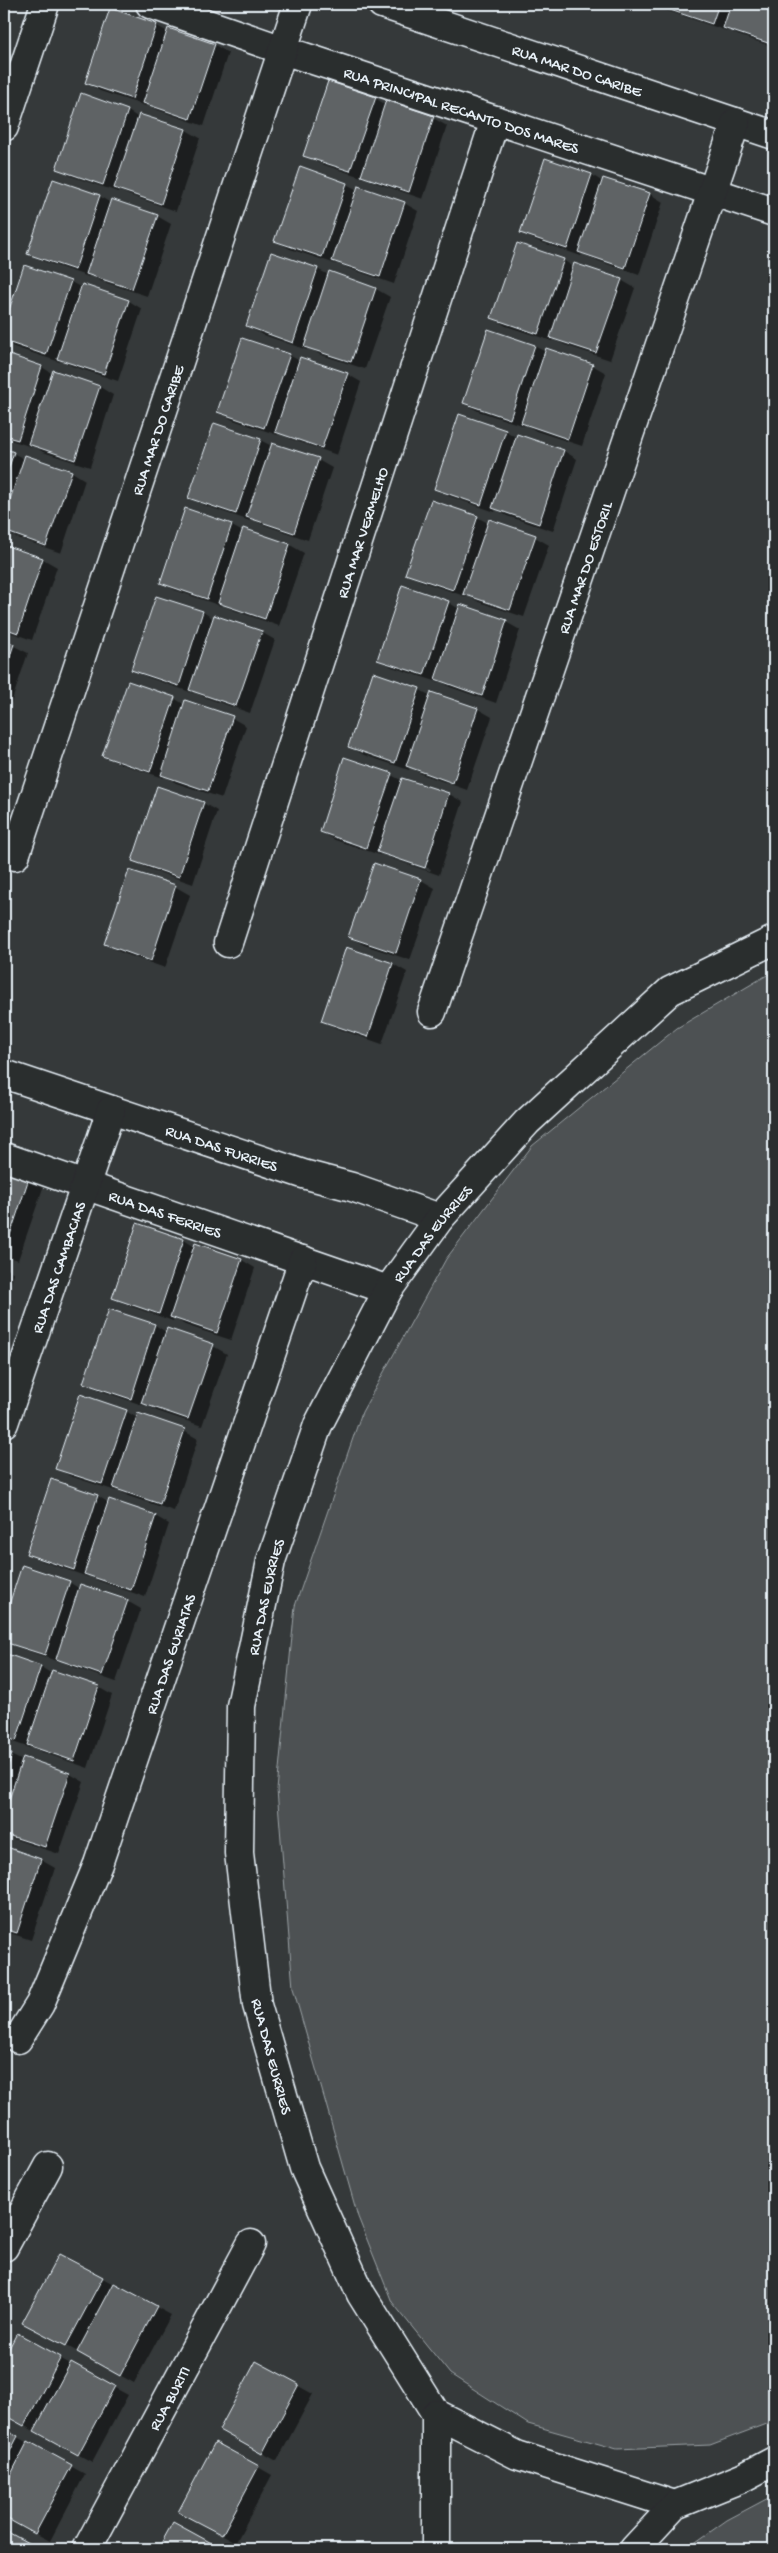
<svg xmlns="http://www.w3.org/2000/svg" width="778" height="2553" viewBox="0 0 778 2553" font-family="'Gochi Hand',sans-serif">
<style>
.green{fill:#4d5152;stroke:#9aa1a5}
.shadow{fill:#0007;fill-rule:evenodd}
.building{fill:#5f6365;stroke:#e8f1f8}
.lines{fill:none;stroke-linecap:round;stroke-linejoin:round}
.minor-casing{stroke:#e8f1f8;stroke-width:31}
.tertiary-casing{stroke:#e8f1f8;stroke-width:31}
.minor{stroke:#2a2d2e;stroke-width:28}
.tertiary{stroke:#2a2d2e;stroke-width:28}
.labels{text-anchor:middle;stroke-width:4.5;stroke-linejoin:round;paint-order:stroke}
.street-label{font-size:16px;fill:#e8f1f8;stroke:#2a2d2e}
</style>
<rect width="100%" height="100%" fill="#35393a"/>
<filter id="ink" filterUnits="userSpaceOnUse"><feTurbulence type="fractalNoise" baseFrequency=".02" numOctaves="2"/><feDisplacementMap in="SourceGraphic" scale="10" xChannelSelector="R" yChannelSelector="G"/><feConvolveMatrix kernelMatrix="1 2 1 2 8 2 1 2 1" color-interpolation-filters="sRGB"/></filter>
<g filter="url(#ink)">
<path class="green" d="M 774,971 L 774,2421 L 710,2445 L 617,2449 L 528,2424 L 450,2374 L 392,2302 L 358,2217 L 293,1988 L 277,1790 L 295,1606 L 362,1412 L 446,1259 L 532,1146 L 677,1028 Z
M 774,2495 L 774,2549 L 686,2549 L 727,2520 Z"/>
<path class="shadow" d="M 4,4 L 7,4 L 4,15 Z
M 648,4 L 774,4 L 774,47 L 738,35 L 727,29 L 727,31 Z
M 110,10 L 157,26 L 168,32 L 215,45 L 228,53 L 204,126 L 158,110 L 147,104 L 146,106 L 100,91 L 87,83 Z
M 375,98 L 386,105 L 433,118 L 447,126 L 423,199 L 377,183 L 365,177 L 364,178 L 319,163 L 305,155 Z
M 128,111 L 139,118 L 140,115 L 186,130 L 200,138 L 176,211 L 129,195 L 118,189 L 118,192 L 71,176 L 58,168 Z
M 592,175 L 603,182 L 650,194 L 663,202 L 639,275 L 593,259 L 582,253 L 581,256 L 535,240 L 521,232 Z
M 346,184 L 358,190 L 404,203 L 418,211 L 394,284 L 348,268 L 337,262 L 336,264 L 290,249 L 276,241 Z
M 99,196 L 111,203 L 157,216 L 171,224 L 147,296 L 101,281 L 90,275 L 89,277 L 43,261 L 29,253 Z
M 563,260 L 574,267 L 621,280 L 635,288 L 610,360 L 565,345 L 553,339 L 552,341 L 506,326 L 493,318 Z
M 24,266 L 71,282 L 82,288 L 129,301 L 142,309 L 118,381 L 72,366 L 61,360 L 60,362 L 14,347 L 4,341 L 4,329 Z
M 317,269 L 329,275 L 376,289 L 390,297 L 365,369 L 319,354 L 308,347 L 307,350 L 261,334 L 247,326 Z
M 534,346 L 546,352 L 592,365 L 606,373 L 582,446 L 536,431 L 525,424 L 524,426 L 478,411 L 464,403 Z
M 4,354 L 42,367 L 53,374 L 100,387 L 113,395 L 90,467 L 43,452 L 33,445 L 32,447 L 4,438 Z
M 289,355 L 300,361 L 347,374 L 361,382 L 337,455 L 291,439 L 279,432 L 278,435 L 233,420 L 219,412 Z
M 506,431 L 517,438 L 564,451 L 577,459 L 553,531 L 507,516 L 496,509 L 495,512 L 449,496 L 435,488 Z
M 260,440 L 272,446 L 318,460 L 332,468 L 308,540 L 262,524 L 251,518 L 250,521 L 204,505 L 190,497 Z
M 4,449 L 25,459 L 72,472 L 85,480 L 61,553 L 15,537 L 4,530 Z
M 186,510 L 232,526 L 243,532 L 244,529 L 290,545 L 304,553 L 279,626 L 233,610 L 222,604 L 221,606 L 175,590 L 161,582 Z
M 477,517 L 488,523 L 535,537 L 549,545 L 524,617 L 479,602 L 467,595 L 467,597 L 421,581 L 407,573 Z
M 4,546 L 43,559 L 57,567 L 32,640 L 4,630 Z
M 157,597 L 203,612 L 214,619 L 261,632 L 275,640 L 250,713 L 204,697 L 193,691 L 193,693 L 147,677 L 133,669 Z
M 448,602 L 459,609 L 506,622 L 520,630 L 496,703 L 450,687 L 439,680 L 438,682 L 392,667 L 378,659 Z
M 4,641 L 28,653 L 4,724 Z
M 374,674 L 420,690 L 431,696 L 432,693 L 478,709 L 492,717 L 467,790 L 422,774 L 410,767 L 409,770 L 364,755 L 350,747 Z
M 174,698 L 185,705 L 232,718 L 246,726 L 222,798 L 176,783 L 165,776 L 164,778 L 118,763 L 104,755 Z
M 391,775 L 403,781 L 403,779 L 449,794 L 463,802 L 439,875 L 393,859 L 381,853 L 380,855 L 335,840 L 321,832 ZM 392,856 L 431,869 L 430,871 L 392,858 Z
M 203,803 L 217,811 L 193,884 L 147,868 L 133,860 Z
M 130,871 L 176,887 L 190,895 L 165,968 L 120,952 L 106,944 Z
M 421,880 L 435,888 L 410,960 L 364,945 L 350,937 Z
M 347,948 L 393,964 L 407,972 L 382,1044 L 336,1028 L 322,1020 Z
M 4,1171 L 29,1180 L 43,1188 L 18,1260 L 4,1255 Z
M 184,1240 L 195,1247 L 242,1260 L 255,1268 L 231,1340 L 185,1325 L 174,1318 L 173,1321 L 127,1305 L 113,1297 Z
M 4,1267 L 14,1273 L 4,1303 Z
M 109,1310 L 155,1325 L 166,1332 L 213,1346 L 227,1354 L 202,1426 L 157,1411 L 145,1404 L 145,1406 L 99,1390 L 85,1382 Z
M 126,1411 L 137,1418 L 184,1431 L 198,1439 L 174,1511 L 128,1496 L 117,1489 L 116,1491 L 70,1476 L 56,1468 Z
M 52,1481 L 98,1496 L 109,1503 L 155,1516 L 169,1524 L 145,1597 L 99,1581 L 88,1575 L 88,1577 L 42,1561 L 28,1553 Z
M 23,1567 L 69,1582 L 80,1589 L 127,1601 L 141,1609 L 116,1682 L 71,1666 L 60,1660 L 59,1662 L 4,1642 L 4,1624 Z
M 4,1655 L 41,1667 L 52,1674 L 98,1687 L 112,1695 L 88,1768 L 42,1752 L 31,1745 L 30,1748 L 4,1739 Z
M 4,1752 L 23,1761 L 24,1759 L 70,1774 L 84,1782 L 59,1854 L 14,1839 L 4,1834 Z
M 4,1847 L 41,1860 L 55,1868 L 31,1940 L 4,1931 Z
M 60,2255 L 171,2315 L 134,2383 L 38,2330 Z
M 17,2335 L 128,2395 L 92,2462 L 4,2415 L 4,2360 Z
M 256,2363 L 313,2394 L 277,2461 L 234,2438 Z
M 4,2430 L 85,2474 L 50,2541 L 4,2517 Z
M 258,2467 L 272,2475 L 236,2542 L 194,2519 Z
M 173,2524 L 216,2547 L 221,2549 L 160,2549 Z
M 4,2532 L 36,2549 L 4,2549 Z"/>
<path class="building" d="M 652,4 L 719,4 L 712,24 Z
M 731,4 L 774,4 L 774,45 L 723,28 Z
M 110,8 L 157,24 L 132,99 L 85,83 Z
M 168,28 L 215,44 L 190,119 L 143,103 Z
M 328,81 L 376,97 L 350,171 L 303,156 Z
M 81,93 L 128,110 L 103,185 L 56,169 Z
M 386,100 L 434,116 L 409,192 L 361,176 Z
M 139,114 L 186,129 L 161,204 L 114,188 Z
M 545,158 L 592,174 L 567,249 L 520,233 Z
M 300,166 L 347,183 L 322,257 L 274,241 Z
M 603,178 L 650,193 L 625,268 L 578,252 Z
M 53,179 L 100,195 L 75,270 L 27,254 Z
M 358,186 L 405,202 L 380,277 L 332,261 Z
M 111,199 L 158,215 L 132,289 L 86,274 Z
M 517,243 L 564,259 L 538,334 L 491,318 Z
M 271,252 L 318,268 L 293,343 L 246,326 Z
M 574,263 L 622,279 L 596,353 L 550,338 Z
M 24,265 L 71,281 L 46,355 L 4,341 L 4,325 Z
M 329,271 L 376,288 L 351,362 L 304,347 Z
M 82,284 L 129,300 L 104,374 L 57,359 Z
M 488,329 L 535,345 L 510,419 L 463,403 Z
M 242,338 L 290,354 L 264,428 L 217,412 Z
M 546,348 L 593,364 L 568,439 L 521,423 Z
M 4,353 L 42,366 L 18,440 L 4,436 Z
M 300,357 L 348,373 L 322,448 L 275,432 Z
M 53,370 L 100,386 L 75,460 L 28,444 Z
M 459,414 L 506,430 L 481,505 L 434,489 Z
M 214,423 L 261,439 L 236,514 L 188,498 Z
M 517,434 L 564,450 L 539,524 L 492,508 Z
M 272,443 L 319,458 L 294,533 L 246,517 Z
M 4,448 L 14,452 L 4,482 Z
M 25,455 L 72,471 L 46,546 L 4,531 L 4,517 Z
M 431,500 L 478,516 L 453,590 L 405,574 Z
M 185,508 L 232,524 L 207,599 L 160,583 Z
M 489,519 L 536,535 L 510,610 L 463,594 Z
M 243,528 L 290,544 L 265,619 L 218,603 Z
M 4,545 L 43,558 L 18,633 L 4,628 Z
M 402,585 L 449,601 L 424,675 L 377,660 Z
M 156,596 L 203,611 L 179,686 L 131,670 Z
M 460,604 L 507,620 L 482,696 L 435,679 Z
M 214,615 L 262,631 L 236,706 L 189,690 Z
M 4,640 L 14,644 L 4,675 Z
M 373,672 L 420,688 L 395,763 L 348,747 Z
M 128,681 L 175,697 L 150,772 L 102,756 Z
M 431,692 L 478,708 L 453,783 L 406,766 Z
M 185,700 L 233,716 L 208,791 L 161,775 Z
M 344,757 L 392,773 L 366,848 L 320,832 Z
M 402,778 L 449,793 L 425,868 L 377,852 Z
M 157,786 L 204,802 L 179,877 L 132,861 Z
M 374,863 L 421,879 L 396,953 L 348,937 Z
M 129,870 L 176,885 L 151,961 L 104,944 Z
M 346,947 L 393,963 L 368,1037 L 321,1021 Z
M 4,1170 L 29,1178 L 4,1253 Z
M 137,1223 L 184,1239 L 159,1314 L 112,1298 Z
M 195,1243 L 242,1259 L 217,1333 L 170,1317 Z
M 109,1309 L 155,1324 L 131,1399 L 83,1383 Z
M 167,1328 L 214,1344 L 188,1419 L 141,1403 Z
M 80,1394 L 127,1410 L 102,1484 L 55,1469 Z
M 138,1413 L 185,1429 L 160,1504 L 113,1488 Z
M 51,1479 L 98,1495 L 74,1570 L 26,1554 Z
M 109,1499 L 156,1515 L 131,1590 L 84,1574 Z
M 22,1565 L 70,1581 L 45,1655 L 4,1642 L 4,1620 Z
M 80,1584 L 128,1600 L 102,1675 L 56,1659 Z
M 4,1653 L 41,1666 L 16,1741 L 4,1737 Z
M 52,1670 L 99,1686 L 74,1761 L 27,1745 Z
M 4,1751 L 12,1754 L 4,1779 Z
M 23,1757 L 70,1773 L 45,1847 L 4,1834 L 4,1815 Z
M 4,1846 L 41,1859 L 17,1933 L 4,1929 Z
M 59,2254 L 103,2277 L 66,2346 L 22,2323 Z
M 114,2283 L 157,2306 L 120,2376 L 77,2352 Z
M 17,2333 L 61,2357 L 24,2426 L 4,2415 L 4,2358 Z
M 256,2361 L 299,2384 L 262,2454 L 219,2430 Z
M 71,2362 L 115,2386 L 78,2455 L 34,2431 Z
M 4,2428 L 18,2436 L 4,2463 Z
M 28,2441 L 72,2465 L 35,2534 L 4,2517 L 4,2488 Z
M 215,2442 L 259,2466 L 222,2535 L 178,2512 Z
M 173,2522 L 217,2546 L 215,2549 L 158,2549 Z
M 4,2530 L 30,2544 L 27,2549 L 4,2549 Z"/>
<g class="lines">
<g class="minor-casing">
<g id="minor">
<path id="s1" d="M 150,4 L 283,50 L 774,212"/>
<path id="s2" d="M 382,4 L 774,135"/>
<path d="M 4,127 L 45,4"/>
<path id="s3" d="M 15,856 L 298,4"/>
<path id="s4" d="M 228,943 L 495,120"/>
<path id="s5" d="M 432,1012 L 736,122"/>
<path id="s6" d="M 4,1074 L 303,1174 L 352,1187 L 440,1218"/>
<path id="s7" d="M 4,1157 L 388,1290"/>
<path id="s8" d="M 4,1423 L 111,1110"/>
<path id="s9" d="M 18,2039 L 40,2004 L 98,1864 L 303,1260"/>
<path d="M 4,2247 L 48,2166"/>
<path id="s10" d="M 675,2505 L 517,2455 L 436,2414 L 361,2294 L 304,2168 L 257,2005 L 239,1853 L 241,1706 L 271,1561 L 318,1425 L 388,1290 L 440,1218 L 527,1122 L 670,991 L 774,940"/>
<path id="s11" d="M 87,2549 L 251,2244"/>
</g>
</g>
<g class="tertiary-casing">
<path id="tertiary" d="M 436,2549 L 436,2414
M 634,2549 L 675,2505 L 742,2478 L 774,2461"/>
</g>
<use href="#minor" class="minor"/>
<use href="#tertiary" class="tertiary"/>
</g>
</g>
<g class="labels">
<g class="street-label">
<text dy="6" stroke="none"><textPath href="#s2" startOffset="206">RUA MAR DO CARIBE</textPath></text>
<text dy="6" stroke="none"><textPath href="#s1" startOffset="329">RUA PRINCIPAL RECANTO DOS MARES</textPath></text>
<text dy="6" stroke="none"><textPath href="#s3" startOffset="449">RUA MAR DO CARIBE</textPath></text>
<text dy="6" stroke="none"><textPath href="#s4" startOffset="432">RUA MAR VERMELHO</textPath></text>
<text dy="6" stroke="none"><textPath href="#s5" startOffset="470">RUA MAR DO ESTORIL</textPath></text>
<text dy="6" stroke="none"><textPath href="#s6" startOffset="230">RUA DAS FURRIES</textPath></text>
<text dy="6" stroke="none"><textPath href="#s7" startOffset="171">RUA DAS FERRIES</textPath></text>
<text dy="6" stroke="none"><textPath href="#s10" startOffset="1522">RUA DAS EURRIES</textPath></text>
<text dy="6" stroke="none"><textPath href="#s8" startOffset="165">RUA DAS CAMBACIAS</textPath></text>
<text dy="6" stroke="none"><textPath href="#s10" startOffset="1118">RUA DAS EURRIES</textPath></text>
<text dy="6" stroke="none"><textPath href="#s9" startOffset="415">RUA DAS GURIATAS</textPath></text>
<text transform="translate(273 2056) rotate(75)" y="6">RUA DAS EURRIES</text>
<text dy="6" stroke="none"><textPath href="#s11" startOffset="172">RUA BURITI</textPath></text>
</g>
</g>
<rect width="778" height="2553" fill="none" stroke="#2a2d2e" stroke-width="20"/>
<rect x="10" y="10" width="758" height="2533" fill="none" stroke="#e8f1f8" stroke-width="2" filter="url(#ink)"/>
</svg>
